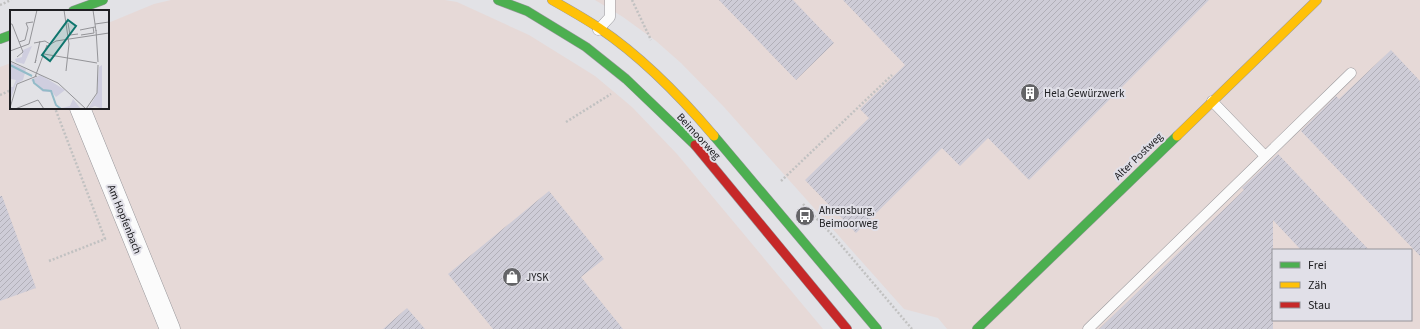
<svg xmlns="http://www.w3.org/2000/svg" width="1420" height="329" viewBox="0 0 1420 329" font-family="'Source Sans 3',sans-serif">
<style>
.commercial{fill:#e6d9d7;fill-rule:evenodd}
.building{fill:url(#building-hatch)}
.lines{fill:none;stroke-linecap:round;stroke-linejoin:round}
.lane-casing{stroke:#99989c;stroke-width:11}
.street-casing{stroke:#99989c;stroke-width:21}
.fast-casing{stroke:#99989c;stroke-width:10}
.slow-casing{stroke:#99989c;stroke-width:10}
.jam-casing{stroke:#99989c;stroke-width:10}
.path{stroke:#c1c1c1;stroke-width:2.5;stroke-dasharray:2 2;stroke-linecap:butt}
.lane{stroke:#fbfbfb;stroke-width:10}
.street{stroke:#fbfbfb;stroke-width:20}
.fast{stroke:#4caf50;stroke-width:9}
.slow{stroke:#ffc107;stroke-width:9}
.jam{stroke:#c62828;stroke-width:9}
.labels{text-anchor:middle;stroke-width:4;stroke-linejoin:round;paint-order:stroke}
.poi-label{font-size:11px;fill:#202023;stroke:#e1e0e8;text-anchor:start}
.street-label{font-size:11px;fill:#202023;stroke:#e1e0e8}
.inset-river{fill:none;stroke:#92bbc8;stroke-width:2}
.inset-road{fill:none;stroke:#949498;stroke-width:1}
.view{fill:#0f766e;fill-opacity:0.15;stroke:#0f766e;stroke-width:2}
.inset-edge{fill:none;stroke:#202023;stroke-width:2}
</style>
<defs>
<pattern id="building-hatch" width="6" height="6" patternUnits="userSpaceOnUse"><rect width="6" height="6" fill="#ceccd7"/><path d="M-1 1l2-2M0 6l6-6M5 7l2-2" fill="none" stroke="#b1afb8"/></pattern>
</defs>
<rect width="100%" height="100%" fill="#e2e2e6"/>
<path class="commercial" d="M 171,0 L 445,0 L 457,2 L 529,35 L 595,76 L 632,107 L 677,154 L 823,329 L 0,329 L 0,67 L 11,63 L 11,108 L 108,108 L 108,23 L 154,4 Z
M 595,0 L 1420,0 L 1420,329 L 947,329 L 938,318 L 904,309 L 724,107 L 681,63 L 656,41 L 623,17 ZM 1273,250 L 1411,250 L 1411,320 L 1273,320 Z"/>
<path class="building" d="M 719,0 L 793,0 L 834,43 L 796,80 Z
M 843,0 L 1209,0 L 1029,180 L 988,138 L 960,166 L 942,148 L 856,233 L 805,180 L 869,118 L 860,109 L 905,65 Z
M 1391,50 L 1420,81 L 1420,256 L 1301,131 L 1336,96 L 1339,99 Z
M 1278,154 L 1369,250 L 1301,250 L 1273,220 L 1273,329 L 1099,329 L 1244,190 L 1242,188 Z
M 549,191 L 604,259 L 581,277 L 623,329 L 493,329 L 448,274 Z
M 0,196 L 2,196 L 36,288 L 0,301 Z
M 407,308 L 425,329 L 383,329 Z"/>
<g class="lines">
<g class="lane-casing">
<path id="lane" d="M 598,30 L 610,17 L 610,0
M 1212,101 L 1265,156
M 1088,329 L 1351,73"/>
</g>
<g class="street-casing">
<path id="street" d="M 80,108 L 170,329"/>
</g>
<g class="fast-casing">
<path id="fast" d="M 498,0 L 527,11 L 586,47 L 626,79 L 695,145
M 73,11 L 103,0
M 0,39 L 11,35
M 714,136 L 877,329
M 977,329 L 1177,136"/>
</g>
<g class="slow-casing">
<path id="slow" d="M 552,0 C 568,9 584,18 599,28 C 642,57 681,97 714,136
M 1177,136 L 1317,0"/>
</g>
<g class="jam-casing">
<path id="jam" d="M 695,145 L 847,329"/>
</g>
<path class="path" d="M 632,0 L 651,40
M 0,5 L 11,0
M 0,95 L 11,90
M 566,122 L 611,94
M 781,181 L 892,75
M 803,204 L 835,238 L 912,329
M 49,261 L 105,239 L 55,108"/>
<use href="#lane" class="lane"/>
<use href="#street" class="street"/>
<use href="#fast" class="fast"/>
<use href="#slow" class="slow"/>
<use href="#jam" class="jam"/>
</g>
<defs>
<g id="building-disc" transform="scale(1)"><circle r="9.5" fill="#646467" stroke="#e1e0e8"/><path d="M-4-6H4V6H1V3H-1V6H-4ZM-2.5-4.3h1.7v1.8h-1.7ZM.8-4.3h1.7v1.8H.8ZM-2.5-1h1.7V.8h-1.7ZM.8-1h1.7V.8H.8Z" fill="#fff"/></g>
<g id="bus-disc" transform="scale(1)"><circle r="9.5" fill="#646467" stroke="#e1e0e8"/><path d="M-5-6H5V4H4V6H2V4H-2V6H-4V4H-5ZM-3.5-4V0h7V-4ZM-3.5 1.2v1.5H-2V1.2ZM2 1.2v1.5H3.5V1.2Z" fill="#fff"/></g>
<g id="shop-disc" transform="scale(1)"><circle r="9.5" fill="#646467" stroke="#e1e0e8"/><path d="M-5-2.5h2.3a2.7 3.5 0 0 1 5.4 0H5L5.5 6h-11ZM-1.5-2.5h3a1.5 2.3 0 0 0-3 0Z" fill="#fff"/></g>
</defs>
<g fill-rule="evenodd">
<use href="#building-disc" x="1030" y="93"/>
<use href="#bus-disc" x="805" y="216"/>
<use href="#shop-disc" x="512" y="277"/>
</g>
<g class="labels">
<g class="poi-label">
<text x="1044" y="97">Hela Gewürzwerk</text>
<text x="819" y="214">Ahrensburg,<tspan x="819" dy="13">Beimoorweg</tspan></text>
<text x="526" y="281">JYSK</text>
</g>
<g class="street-label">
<text transform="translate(699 136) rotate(47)" y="4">Beimoorweg</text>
<text transform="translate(1138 156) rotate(-44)" y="4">Alter Postweg</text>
<text transform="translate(125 219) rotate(68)" y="4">Am Hopfenbach</text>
</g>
</g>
<g transform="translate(10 10)">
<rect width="99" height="99" fill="#e2e2e6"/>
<path d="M 22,36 L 14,54 L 6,52 L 5,49 L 12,47 L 13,40 ZM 92,55 L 92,99 L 85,96 L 78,99 L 87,84 L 89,57 ZM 63,89 L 71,99 L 52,98 L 60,96 Z" fill="#cfcedf"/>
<path d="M 30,65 L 39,70 L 55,80 L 46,87 L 42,82 L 33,82 L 21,70 Z" fill="#cfcedf"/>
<path d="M 0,52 L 16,59 L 13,70 L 6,74 L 0,91 L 0,77 L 3,77 L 6,70 L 1,69 L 0,74 Z" fill="#cfcedf"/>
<path class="inset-river" d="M 0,55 L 22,66M 23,69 L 24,73 L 33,80 L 41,81 L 46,95 L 51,99"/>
<path class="inset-road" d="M 54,0 L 59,34 L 56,61M 83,0 L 86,21M 58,13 L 60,25 L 68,24M 0,14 L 2,14 L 13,42 L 7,47M 85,14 L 99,12M 70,20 L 85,17M 86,20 L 88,52M 71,25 L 84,23 L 83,17M 9,32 L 15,30 L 18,18 L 16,13 L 23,12M 24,33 L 35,31 L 40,34M 36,37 L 46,31 L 99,23M 0,41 L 19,34 L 27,0M 34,44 L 87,53M 26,50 L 25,53 L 30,31M 0,51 L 48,73 L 76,99M 25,67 L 37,35M 0,98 L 7,74 L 27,66M 5,99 L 28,90 L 34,99M 76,99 L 87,83 L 88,55"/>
<path class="view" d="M 58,10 L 66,16 L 40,51 L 32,45 Z"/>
<rect width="99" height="99" class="inset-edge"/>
</g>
<rect x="1272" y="249" width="140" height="72" fill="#e1e0e8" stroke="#949399"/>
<rect x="1280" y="262" width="20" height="6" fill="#4caf50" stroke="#949399"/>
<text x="1308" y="269" font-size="12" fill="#202023">Frei</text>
<rect x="1280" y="282" width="20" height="6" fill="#ffc107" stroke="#949399"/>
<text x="1308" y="289" font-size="12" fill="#202023">Zäh</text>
<rect x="1280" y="302" width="20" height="6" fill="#c62828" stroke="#949399"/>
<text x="1308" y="309" font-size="12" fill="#202023">Stau</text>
</svg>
